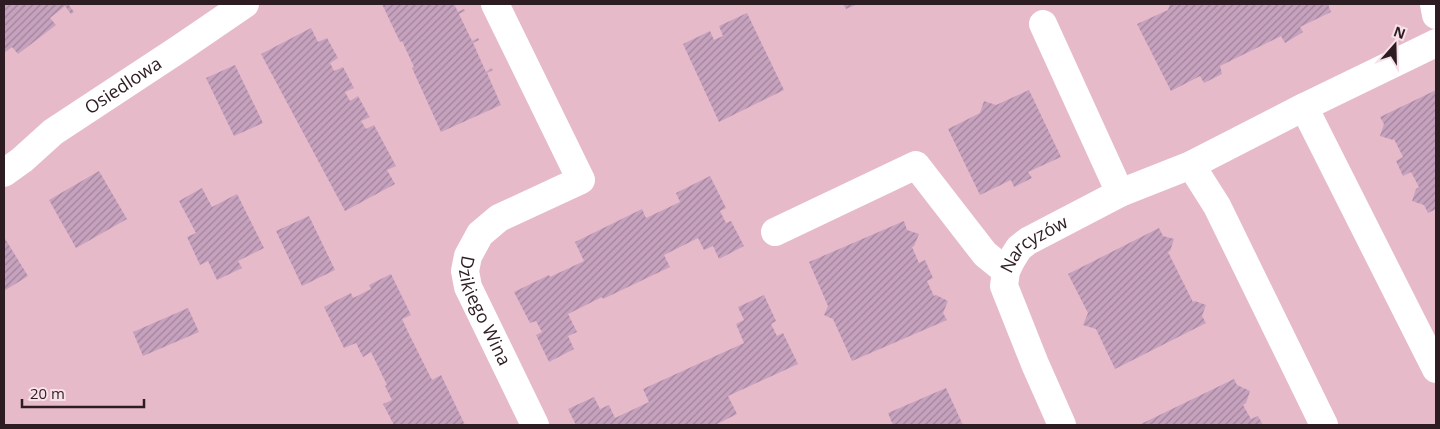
<svg xmlns="http://www.w3.org/2000/svg" width="1440" height="429" viewBox="0 0 1440 429" font-family="'Open Sans',sans-serif">
<style>
.building{fill:url(#building-hatch)}
.lines{fill:none;stroke-linecap:round;stroke-linejoin:round}
.street{stroke:#fff;stroke-width:28}
.labels{text-anchor:middle;stroke-width:4;stroke-linejoin:round;paint-order:stroke}
.street-label{font-size:18px;fill:#2d1d23;stroke:#f9e1ea}
</style>
<defs>
<pattern id="building-hatch" width="6" height="6" patternUnits="userSpaceOnUse" patternTransform="scale(1.25)"><rect width="6" height="6" fill="#c6a2be"/><path d="M-1 1l2-2M0 6l6-6M5 7l2-2" fill="none" stroke="#a1839a"/></pattern>
</defs>
<rect width="100%" height="100%" fill="#e7baca"/>
<path class="building" d="M 4,4 L 68,4 L 74,12 L 71,14 L 65,6 L 50,18 L 56,25 L 18,54 L 12,47 L 4,53 Z
M 382,4 L 454,4 L 458,12 L 464,9 L 465,11 L 459,14 L 472,41 L 478,38 L 479,40 L 473,43 L 486,72 L 491,68 L 493,70 L 487,73 L 501,105 L 441,132 L 412,68 L 414,67 L 402,41 L 400,42 Z
M 843,4 L 858,4 L 846,9 Z
M 1170,4 L 1328,4 L 1331,12 L 1300,27 L 1303,32 L 1285,43 L 1281,36 L 1220,66 L 1222,74 L 1204,83 L 1200,76 L 1171,91 L 1137,24 L 1168,10 Z
M 747,13 L 784,90 L 719,122 L 683,44 L 710,31 L 714,40 L 723,36 L 719,26 Z
M 311,28 L 318,42 L 327,38 L 338,58 L 330,63 L 334,71 L 343,67 L 354,88 L 345,92 L 350,101 L 358,96 L 369,116 L 370,117 L 361,121 L 366,129 L 374,125 L 396,166 L 387,170 L 395,184 L 345,211 L 261,54 Z
M 235,65 L 263,123 L 234,136 L 206,78 Z
M 1029,90 L 1061,157 L 1028,172 L 1032,178 L 1014,187 L 1011,180 L 980,195 L 948,129 L 980,113 L 984,101 L 996,105 Z
M 1436,90 L 1436,209 L 1428,213 L 1424,205 L 1412,201 L 1416,189 L 1419,187 L 1411,172 L 1403,176 L 1396,161 L 1403,157 L 1394,139 L 1393,140 L 1380,136 L 1384,124 L 1380,117 Z
M 99,171 L 127,219 L 76,248 L 49,200 Z
M 710,176 L 726,208 L 720,211 L 726,223 L 731,221 L 744,246 L 719,259 L 713,246 L 704,250 L 698,238 L 664,255 L 670,267 L 603,299 L 602,297 L 568,314 L 577,332 L 568,336 L 574,349 L 549,362 L 536,335 L 542,332 L 536,321 L 530,323 L 514,292 L 549,275 L 550,277 L 584,261 L 575,242 L 642,209 L 646,218 L 680,202 L 676,193 Z
M 202,188 L 212,207 L 237,194 L 264,248 L 238,261 L 242,268 L 217,280 L 208,261 L 200,265 L 187,237 L 196,233 L 179,201 Z
M 309,216 L 335,270 L 302,286 L 276,231 Z
M 904,221 L 907,230 L 919,234 L 914,246 L 912,247 L 919,263 L 925,260 L 933,278 L 927,281 L 934,296 L 936,295 L 948,301 L 943,313 L 947,320 L 852,361 L 833,319 L 824,315 L 828,306 L 809,262 Z
M 1159,228 L 1163,236 L 1174,239 L 1170,251 L 1168,252 L 1193,302 L 1195,301 L 1206,305 L 1202,316 L 1206,323 L 1115,369 L 1096,329 L 1083,325 L 1088,313 L 1068,274 Z
M 4,237 L 28,276 L 4,291 Z
M 391,274 L 411,315 L 402,319 L 409,334 L 432,380 L 441,375 L 465,425 L 394,425 L 383,404 L 392,400 L 385,386 L 387,385 L 371,352 L 363,357 L 356,343 L 344,348 L 324,307 L 351,293 L 353,298 L 371,289 L 369,285 Z
M 764,295 L 776,321 L 771,324 L 777,336 L 783,333 L 798,364 L 728,396 L 737,414 L 715,425 L 576,425 L 568,409 L 594,397 L 600,409 L 609,405 L 615,418 L 649,402 L 643,389 L 744,343 L 736,324 L 744,320 L 738,307 Z
M 188,308 L 199,332 L 143,356 L 133,332 Z
M 1234,379 L 1237,385 L 1250,391 L 1246,403 L 1243,405 L 1251,419 L 1258,416 L 1263,425 L 1141,425 L 1141,424 Z
M 946,388 L 963,425 L 893,425 L 888,413 Z"/>
<g class="lines">
<g class="street">
<path id="s1" d="M 495,4 L 581,180 L 499,218 L 480,234 L 468,256 L 465,271 L 468,287 L 535,425"/>
<path d="M 1434,4 L 1436,15"/>
<path d="M 1043,24 L 1120,193"/>
<path d="M 1304,107 L 1436,43"/>
<path d="M 1191,165 L 1217,206 L 1324,425"/>
<path id="s2" d="M 4,173 L 22,160 L 53,132 L 179,49 L 245,4"/>
<path d="M 775,232 L 916,165 L 985,254 L 1006,271"/>
<path id="s3" d="M 1062,425 L 1035,364 L 1004,286 L 1006,271 L 1012,259 L 1019,248 L 1028,241 L 1120,193 L 1191,165 L 1304,107 L 1436,369"/>
</g>
</g>
<g class="labels">
<g class="street-label">
<text dy="6" stroke="none"><textPath href="#s2" startOffset="148">Osiedlowa</textPath></text>
<text dy="6" stroke="none"><textPath href="#s3" startOffset="206">Narcyzów</textPath></text>
<text dy="6" stroke="none"><textPath href="#s1" startOffset="395">Dzikiego Wina</textPath></text>
</g>
</g>
<rect width="1440" height="429" fill="none" stroke="#2d1d23" stroke-width="10"/>
<g transform="translate(1395 45) rotate(20)" stroke="#f9e1ea" stroke-width="4" paint-order="stroke">
<path d="M0-4L9 19L0 12L-9 19Z" fill="#2d1d23"/>
<text y="-8" font-size="14" font-weight="bold" text-anchor="middle" fill="#2d1d23">N</text>
</g>
<path d="M22 399v8h122v-8" fill="none" stroke="#2d1d23" stroke-width="2.5"/>
<text x="30" y="399" font-size="15" fill="#2d1d23" stroke="#f9e1ea" stroke-width="4" paint-order="stroke">20 m</text>
</svg>
